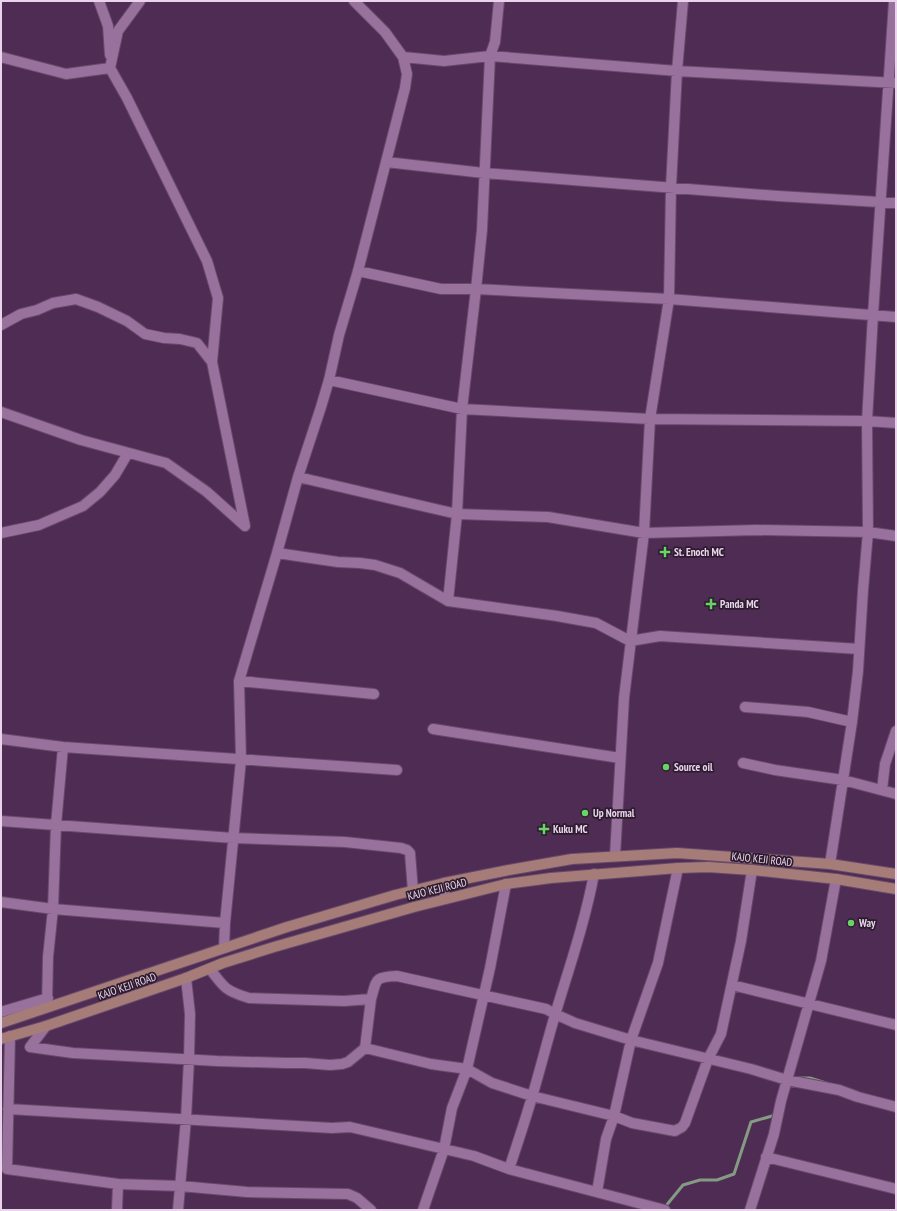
<svg xmlns="http://www.w3.org/2000/svg" width="897" height="1211" viewBox="0 0 897 1211" font-family="'PT Sans Narrow',sans-serif">
<style>
.lines{fill:none;stroke-linecap:round;stroke-linejoin:round}
.stream{stroke:#849b83;stroke-width:3}
.street-casing{stroke:#67496a;stroke-width:12}
.secondary-casing{stroke:#67496a;stroke-width:12}
.street{stroke:#98719c;stroke-width:10}
.secondary{stroke:#a57c78;stroke-width:10}
.poi-dot{fill:#67d465;stroke:#2c1c2e;stroke-width:1.5}
.labels{text-anchor:middle;stroke-width:3.5;stroke-linejoin:round;paint-order:stroke}
.poi-label{font-size:11px;font-weight:bold;fill:#ead4ec;stroke:#2c1c2e;text-anchor:start}
.street-label{font-size:11px;fill:#ead4ec;stroke:#2c1c2e}
</style>
<rect width="100%" height="100%" fill="#4f2c53"/>
<g class="lines">
<path class="stream" d="M 798,1078 L 810,1078 L 826,1083
M 665,1207 L 683,1185 L 700,1180 L 717,1180 L 734,1174 L 751,1122 L 772,1116 L 775,1113"/>
<g class="street-casing">
<path id="street" d="M 99,1 L 108,26 L 110,55
M 1,57 L 66,74 L 110,68 L 127,98 L 207,261 L 218,298 L 212,362 L 245,526
M 403,57 L 444,61 L 490,56 L 677,71 L 896,83
M 110,68 L 118,31 L 140,1
M 386,162 L 484,173 L 778,196 L 896,203
M 358,271 L 441,289 L 476,289 L 669,299 L 896,317
M 1,325 L 21,314 L 37,310 L 53,303 L 76,299 L 98,307 L 127,321 L 145,334 L 164,338 L 180,339 L 197,343 L 212,362
M 329,380 L 462,409 L 650,419 L 867,421 L 896,423
M 1,412 L 81,440 L 166,463 L 207,492 L 245,526
M 298,477 L 457,514 L 548,517 L 644,533 L 757,530 L 868,532 L 896,536
M 1,533 L 39,525 L 83,506 L 100,492 L 115,475 L 128,453
M 277,553 L 338,562 L 360,563 L 375,565 L 400,573 L 448,601 L 557,616 L 596,623 L 630,641 L 660,636 L 859,649
M 448,601 L 457,514 L 462,409 L 476,289 L 482,230 L 490,56 L 495,42 L 499,1
M 239,681 L 374,694
M 745,707 L 808,712 L 852,722
M 433,729 L 620,758
M 1,739 L 63,747 L 397,770
M 743,763 L 775,770 L 843,780 L 896,794
M 882,790 L 885,764 L 896,731
M 1,821 L 233,838 L 345,842 L 401,848 L 407,850 L 410,853 L 413,891
M 615,856 L 624,698 L 644,533 L 650,419 L 669,299 L 671,187 L 677,71 L 683,1
M 830,864 L 852,722 L 858,671 L 863,590 L 868,532 L 867,421 L 873,315 L 894,1
M 444,883 L 445,899
M 1,902 L 53,909 L 225,923
M 224,948 L 225,923 L 241,760 L 239,681 L 277,553 L 298,477 L 321,407 L 329,380 L 339,335 L 358,271 L 405,88 L 407,74 L 403,57 L 385,32 L 354,1
M 210,969 C 224,988 226,991 249,998 L 344,1001 L 371,999 C 377,979 374,977 397,976 L 546,1009 L 555,1014 L 575,1023 L 631,1040 L 751,1069 L 787,1080 L 839,1090 L 858,1097 L 896,1107
M 732,985 L 896,1025
M 47,1007 L 48,957 L 53,909 L 56,825 L 63,747
M 1,1012 L 48,998
M 46,1026 L 30,1047 L 73,1053 L 217,1061 L 285,1063 L 305,1063 L 330,1065 L 342,1064 L 348,1062 L 365,1048 L 431,1064 L 467,1069 L 492,1083 L 532,1096 L 614,1116 L 632,1123 L 675,1131 L 682,1127 L 685,1123 L 708,1059 L 721,1034 L 741,941 L 752,870
M 10,1036 L 7,1169 L 118,1184 L 117,1210
M 365,1048 L 371,999
M 8,1109 L 332,1128 L 350,1127 L 474,1156 L 509,1169 L 665,1210
M 766,1157 L 896,1189
M 509,1169 C 517,1145 525,1121 532,1097 C 540,1070 547,1042 555,1015 C 569,968 585,922 594,874
M 118,1184 L 180,1186 L 247,1192 L 348,1194 L 357,1198 L 371,1210
M 597,1192 L 606,1139 L 614,1116 L 631,1040 L 658,963 L 678,868
M 178,1210 L 186,1119 L 189,1059 L 190,1014 L 186,978
M 423,1210 L 444,1149 L 452,1108 L 467,1069 L 490,968 L 506,884
M 750,1210 L 774,1134 L 781,1101 L 821,961 L 836,879"/>
</g>
<g class="secondary-casing">
<path id="secondary" d="M 1,1023 L 287,927 L 395,895 L 444,883 L 509,870 L 572,859 L 677,853 L 830,864 L 896,874
M 1,1039 L 46,1026 L 186,978 L 223,963 L 274,947 L 414,907 L 506,884 L 551,878 L 678,868 L 708,867 L 752,870 L 836,879 L 896,889"/>
</g>
<use href="#street" class="street"/>
<use href="#secondary" class="secondary"/>
</g>
<g class="poi-dot">
<path d="M663 546h4v4h4v4h-4v4h-4v-4h-4v-4h4z"/>
<path d="M709 598h4v4h4v4h-4v4h-4v-4h-4v-4h4z"/>
<circle cx="666" cy="767" r="4"/>
<circle cx="585" cy="813" r="4"/>
<path d="M542 823h4v4h4v4h-4v4h-4v-4h-4v-4h4z"/>
<circle cx="851" cy="923" r="4"/>
</g>
<g class="labels">
<g class="poi-label">
<text x="674" y="556">St. Enoch MC</text>
<text x="720" y="608">Panda MC</text>
<text x="674" y="771">Source oil</text>
<text x="593" y="817">Up Normal</text>
<text x="553" y="833">Kuku MC</text>
<text x="859" y="927">Way</text>
</g>
<g class="street-label">
<text transform="translate(762 859) rotate(6)" y="4">KAJO KEJI ROAD</text>
<text transform="translate(437 889) rotate(-14)" y="4">KAJO KEJI ROAD</text>
<text transform="translate(127 986) rotate(-19)" y="4">KAJO KEJI ROAD</text>
</g>
</g>
<rect width="897" height="1211" fill="none" stroke="#ead4ec" stroke-width="4"/>
</svg>
